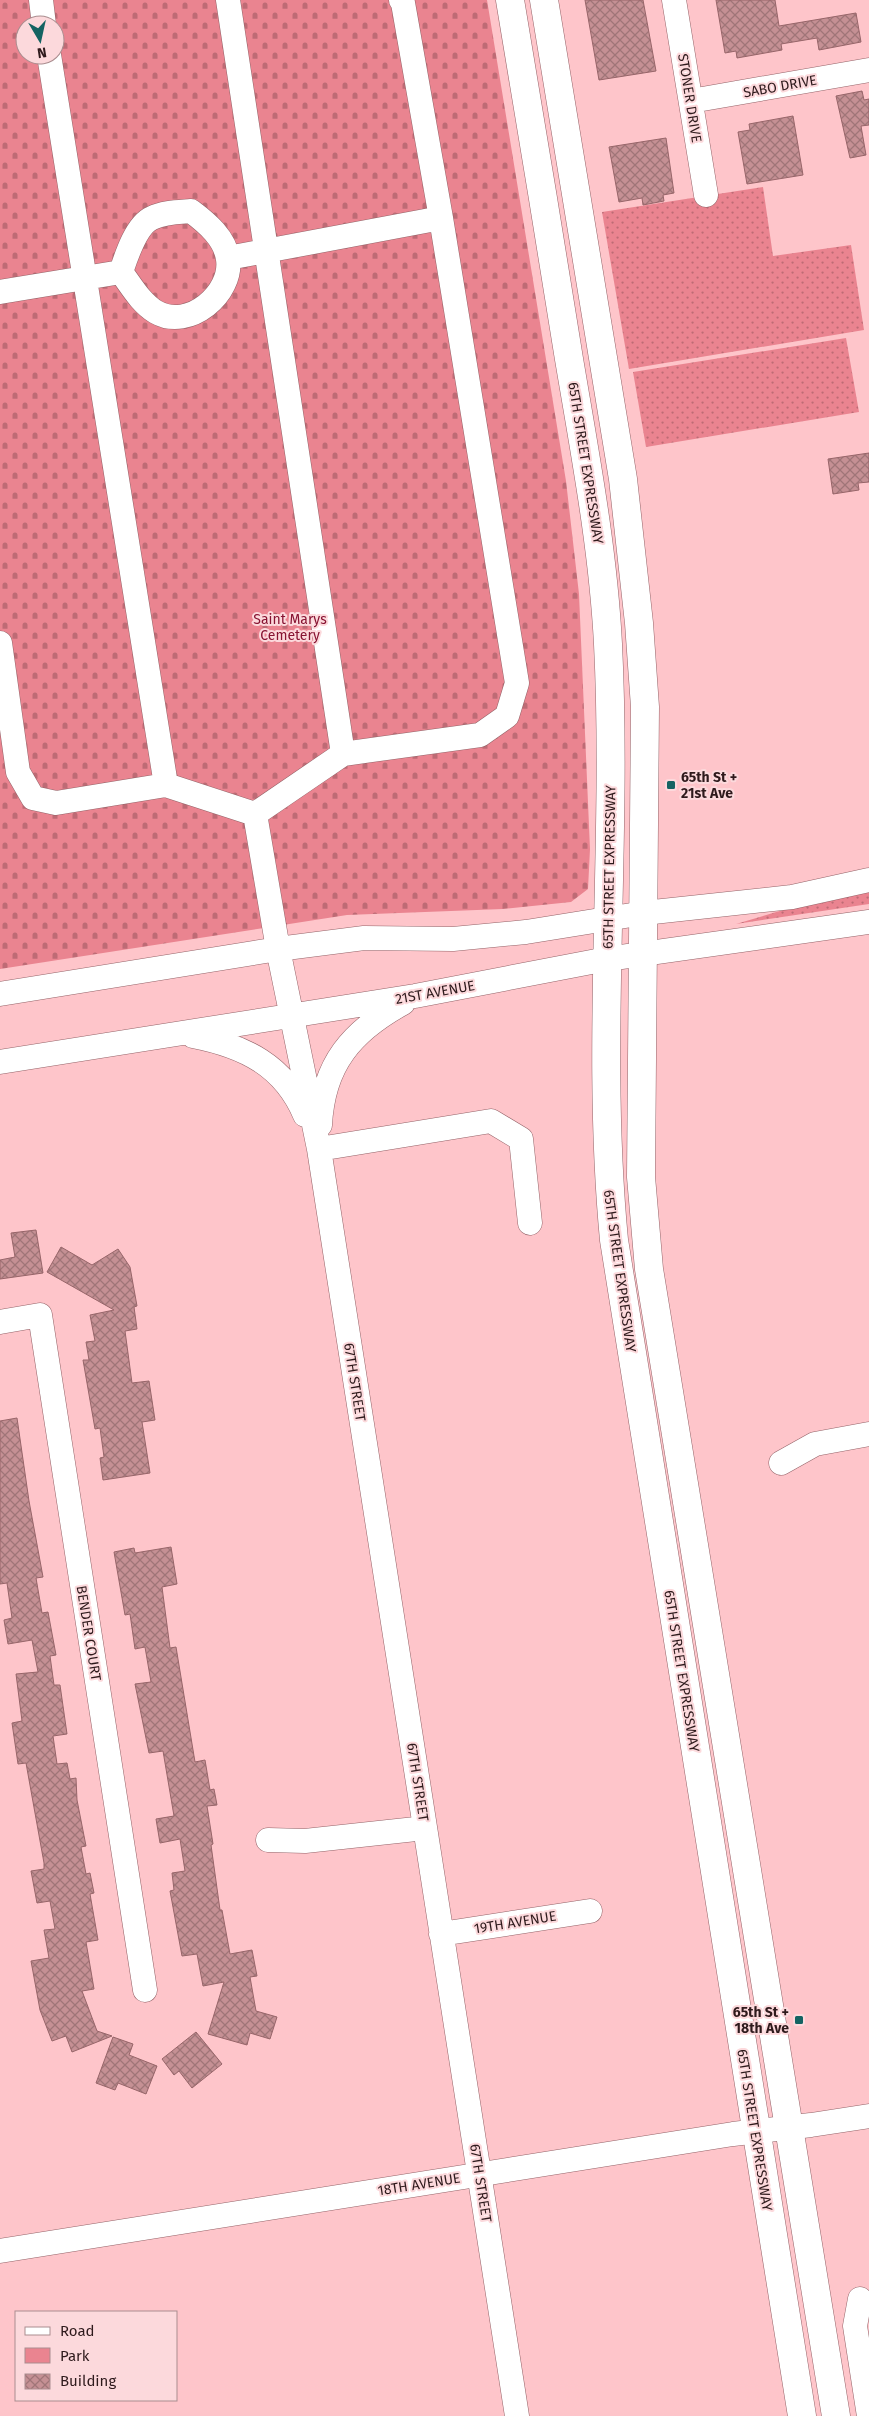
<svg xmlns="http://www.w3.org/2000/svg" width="869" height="2416" viewBox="0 0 869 2416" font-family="'Fira Sans',sans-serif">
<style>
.green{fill:url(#green-dots)}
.cemetery{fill:url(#cemetery-stones);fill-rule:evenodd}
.building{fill:url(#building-cross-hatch);stroke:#976569}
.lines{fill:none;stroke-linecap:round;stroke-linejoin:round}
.minor-casing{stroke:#946368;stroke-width:25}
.major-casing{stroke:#946368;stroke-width:29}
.minor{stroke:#fff;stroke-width:24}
.major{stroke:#fff;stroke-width:28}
.poi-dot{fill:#146362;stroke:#fcd9dc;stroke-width:2}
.labels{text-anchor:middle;stroke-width:4;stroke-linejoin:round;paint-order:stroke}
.street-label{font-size:14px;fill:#2e1a1c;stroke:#fcd9dc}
.park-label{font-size:14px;fill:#871332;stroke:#fcd9dc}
.poi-label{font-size:14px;font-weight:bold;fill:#2e1a1c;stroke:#fcd9dc;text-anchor:start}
</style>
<defs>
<pattern id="green-dots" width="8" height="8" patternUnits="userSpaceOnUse" patternTransform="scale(1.25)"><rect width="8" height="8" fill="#ea8490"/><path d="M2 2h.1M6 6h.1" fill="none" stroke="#be6b75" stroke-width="1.8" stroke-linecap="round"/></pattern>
<pattern id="cemetery-stones" width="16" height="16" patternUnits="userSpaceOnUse" patternTransform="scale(1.25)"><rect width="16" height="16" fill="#ea8490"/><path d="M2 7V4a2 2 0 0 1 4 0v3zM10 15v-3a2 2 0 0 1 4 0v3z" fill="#be6b75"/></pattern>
<pattern id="building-cross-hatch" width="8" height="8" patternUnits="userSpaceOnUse" patternTransform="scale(1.25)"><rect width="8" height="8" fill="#c59094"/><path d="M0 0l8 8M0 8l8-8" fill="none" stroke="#a07578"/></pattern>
</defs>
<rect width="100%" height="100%" fill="#fec5ca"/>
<path class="green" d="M 763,187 L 773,256 L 851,245 L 864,330 L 629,369 L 602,212 Z
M 846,338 L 859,412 L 646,447 L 633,372 Z
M 869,888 L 869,904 L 736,924 L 810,902 Z"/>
<path class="cemetery" d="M 0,0 L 487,0 L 566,481 L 579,594 L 590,849 L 588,889 L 571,902 L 503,909 L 347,915 L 0,969 ZM 25,25 L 55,25 L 55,55 L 25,55 Z"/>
<path class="building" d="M 585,0 L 643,0 L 656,71 L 599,80 Z
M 716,0 L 775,0 L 779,26 L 856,13 L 861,42 L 819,50 L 817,38 L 781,44 L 782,50 L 737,58 L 736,51 L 725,53 Z
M 862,91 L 864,100 L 869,99 L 869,125 L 861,126 L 866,155 L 850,158 L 836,96 Z
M 793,116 L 803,175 L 747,184 L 738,132 L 750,130 L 749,124 Z
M 666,138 L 674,193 L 663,195 L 664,201 L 643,205 L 642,198 L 619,202 L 609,147 Z
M 869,453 L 869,482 L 858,483 L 859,490 L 833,494 L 828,459 Z
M 36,1230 L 43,1273 L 0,1279 L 0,1260 L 15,1257 L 11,1233 Z
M 61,1247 L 92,1265 L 118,1249 L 130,1267 L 137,1306 L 134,1307 L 137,1329 L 125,1331 L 132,1383 L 149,1381 L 155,1420 L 142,1422 L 150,1473 L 103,1480 L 100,1458 L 104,1457 L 100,1428 L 95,1429 L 83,1360 L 89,1360 L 86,1342 L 95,1341 L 90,1315 L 114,1310 L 47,1272 Z
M 17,1418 L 29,1501 L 43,1577 L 36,1578 L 42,1613 L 48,1612 L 56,1655 L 50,1656 L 54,1685 L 60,1685 L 67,1734 L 53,1736 L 57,1764 L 67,1763 L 70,1779 L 76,1778 L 77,1800 L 86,1846 L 81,1847 L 86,1874 L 90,1873 L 94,1893 L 90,1894 L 98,1940 L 86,1942 L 94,1989 L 82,1991 L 97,2031 L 112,2036 L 72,2052 L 66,2036 L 52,2041 L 40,2010 L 31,1961 L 49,1958 L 44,1930 L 55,1929 L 50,1901 L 37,1903 L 31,1871 L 44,1869 L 44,1863 L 26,1763 L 18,1764 L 12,1723 L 22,1721 L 16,1674 L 38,1672 L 32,1640 L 8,1644 L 4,1620 L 12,1618 L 7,1583 L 0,1584 L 0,1421 Z
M 171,1547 L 177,1584 L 162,1587 L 170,1648 L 176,1647 L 195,1762 L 205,1760 L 210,1790 L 214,1789 L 217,1805 L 207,1806 L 213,1844 L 211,1845 L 220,1910 L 222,1910 L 230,1954 L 252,1950 L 257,1976 L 250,1977 L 256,2011 L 277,2017 L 270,2039 L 250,2033 L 247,2045 L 208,2034 L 224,1982 L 203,1986 L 197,1954 L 182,1956 L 170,1891 L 174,1890 L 172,1873 L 185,1871 L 180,1839 L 160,1843 L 156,1819 L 174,1816 L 163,1751 L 149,1753 L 135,1684 L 151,1682 L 145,1647 L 135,1649 L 130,1614 L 125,1615 L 114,1552 L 134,1548 L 135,1553 Z
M 196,2032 L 222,2064 L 192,2088 L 179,2071 L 174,2075 L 162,2059 Z
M 113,2037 L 133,2044 L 129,2055 L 157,2066 L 146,2094 L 118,2083 L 115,2090 L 96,2083 Z"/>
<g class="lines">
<g class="minor-casing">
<path id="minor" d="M 41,0 L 44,25
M 228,0 L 343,754
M 674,0 L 706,195
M 49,55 L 166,785
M 691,101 L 869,70
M 191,211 C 207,223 225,238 228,259 C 233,293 189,331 156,312 C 141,303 132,287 121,272 C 126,257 136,225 152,218 C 164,212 179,212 191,211 Z
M 228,258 L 441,218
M 0,292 L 121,272
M 0,643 L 18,772 L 33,798 L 56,803 L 166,785 L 255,814 L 343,754 L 480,735 L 507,716 L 517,683 L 441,218 L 403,3 L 401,0
M 255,814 L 278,949 L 319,1149 L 517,2416
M 0,994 L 278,949 L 364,938 L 453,939 L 526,932 L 644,913 L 792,897 L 869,880
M 193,1036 C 244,1046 284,1065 305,1115
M 0,1062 L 415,996 L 607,959 L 869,922
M 320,1125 C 323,1064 352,1031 403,1003
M 319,1149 L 491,1121 L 521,1139 L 530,1223
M 0,1322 L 40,1315 L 145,1990
M 781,1463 L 815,1444 L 869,1434
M 268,1840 L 305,1841 L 425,1828
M 441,1934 L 590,1911
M 0,2251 L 733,2134 L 811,2125 L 869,2116
M 860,2299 L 855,2326 L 869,2416"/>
</g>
<g class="major-casing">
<path id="major" d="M 510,0 C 530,120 550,239 569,359 C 585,454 603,548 608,644 C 618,843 595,1042 614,1240 L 802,2416
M 544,0 L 623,479 L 639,623 L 645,707 L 641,1177 L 649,1269 L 836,2416"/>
</g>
<use href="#minor" class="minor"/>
<use href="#major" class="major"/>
</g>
<g class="poi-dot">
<rect x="666" y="780" width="10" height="10" rx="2.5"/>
<rect x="794" y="2015" width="10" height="10" rx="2.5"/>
</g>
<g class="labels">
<g class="street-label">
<text transform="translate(780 86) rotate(-10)" y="5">SABO DRIVE</text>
<text transform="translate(690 98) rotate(81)" y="5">STONER DRIVE</text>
<text transform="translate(586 463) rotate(81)" y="5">65TH STREET EXPRESSWAY</text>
<text transform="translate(609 867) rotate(-89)" y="5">65TH STREET EXPRESSWAY</text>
<text transform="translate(435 992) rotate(-10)" y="5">21ST AVENUE</text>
<text transform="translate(620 1271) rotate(82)" y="5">65TH STREET EXPRESSWAY</text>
<text transform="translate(355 1382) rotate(81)" y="5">67TH STREET</text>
<text transform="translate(89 1633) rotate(81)" y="5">BENDER COURT</text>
<text transform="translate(682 1671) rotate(81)" y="5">65TH STREET EXPRESSWAY</text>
<text transform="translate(418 1782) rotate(81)" y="5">67TH STREET</text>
<text transform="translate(515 1922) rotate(-9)" y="5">19TH AVENUE</text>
<text transform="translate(755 2130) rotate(81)" y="5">65TH STREET EXPRESSWAY</text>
<text transform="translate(481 2183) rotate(81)" y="5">67TH STREET</text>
<text transform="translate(419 2184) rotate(-9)" y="5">18TH AVENUE</text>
</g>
<g class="park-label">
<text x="290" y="624">Saint Marys<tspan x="290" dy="16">Cemetery</tspan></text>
</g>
<g class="poi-label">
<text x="681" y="782">65th St +<tspan x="681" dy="16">21st Ave</tspan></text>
<text x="789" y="2017" text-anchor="end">65th St +<tspan x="789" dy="16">18th Ave</tspan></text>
</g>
</g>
<rect x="15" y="2311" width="162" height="90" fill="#fcd9dc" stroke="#aa8d8f"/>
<rect x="25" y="2327" width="25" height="8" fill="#ffffff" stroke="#aa8d8f"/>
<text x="60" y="2336" font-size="15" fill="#2e1a1c">Road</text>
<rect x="25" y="2348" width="25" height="15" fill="#ea8490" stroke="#aa8d8f"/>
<text x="60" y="2361" font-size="15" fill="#2e1a1c">Park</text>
<rect x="25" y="2374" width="25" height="15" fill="url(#building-cross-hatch)" stroke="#aa8d8f"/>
<text x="60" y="2386" font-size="15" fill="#2e1a1c">Building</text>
<g transform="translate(40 40) rotate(171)"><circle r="24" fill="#fcd9dc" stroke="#aa8d8f"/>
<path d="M0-4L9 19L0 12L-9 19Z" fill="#146362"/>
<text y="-8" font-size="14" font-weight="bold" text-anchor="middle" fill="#2e1a1c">N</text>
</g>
</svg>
